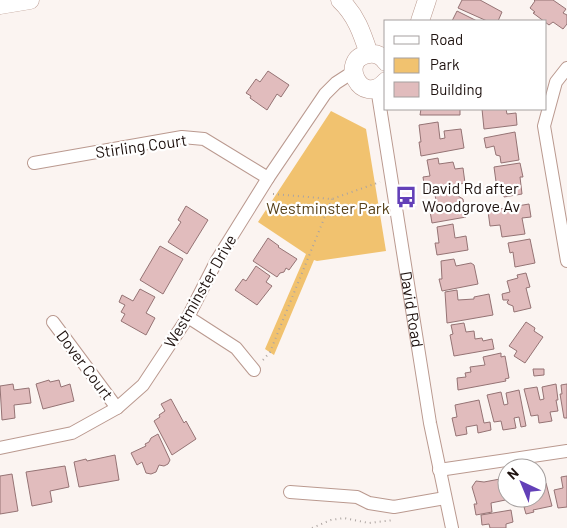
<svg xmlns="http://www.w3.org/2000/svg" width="567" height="528" viewBox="0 0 567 528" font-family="Barlow,sans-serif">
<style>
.green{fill:#f1c26f}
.building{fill:#e1bcbd;stroke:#957374}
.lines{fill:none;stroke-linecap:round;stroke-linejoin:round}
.street-casing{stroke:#ba998f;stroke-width:14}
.secondary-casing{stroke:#ba998f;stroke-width:19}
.path{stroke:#aca4a1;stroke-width:2;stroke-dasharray:1 4;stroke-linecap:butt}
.street{stroke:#fff;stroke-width:12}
.secondary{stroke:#fff;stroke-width:18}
.labels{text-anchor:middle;stroke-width:4.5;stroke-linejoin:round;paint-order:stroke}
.street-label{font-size:16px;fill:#1e120f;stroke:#fff}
.poi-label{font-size:16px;fill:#1e120f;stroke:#fff;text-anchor:start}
.park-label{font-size:16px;fill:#57411a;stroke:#fff}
</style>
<rect width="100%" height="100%" fill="#fbf4f1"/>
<path class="green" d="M 331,111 L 366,129 L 386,251 L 317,261 L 314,260 L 274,355 L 265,349 L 306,254 L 258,222 Z"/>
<path class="building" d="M 462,0 L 480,0 L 502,12 L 498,21 L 487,21 L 458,8 Z
M 534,0 L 553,0 L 566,9 L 563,13 L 567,15 L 567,24 L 563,29 L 553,22 L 549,25 L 533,13 L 535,12 L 530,8 L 535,1 Z
M 457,11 L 477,21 L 452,21 Z
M 268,71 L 289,85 L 281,97 L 277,94 L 267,110 L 250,98 L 251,96 L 246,93 L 256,79 L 260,82 Z
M 421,109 L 460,109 L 460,115 L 420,115 Z
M 482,109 L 506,109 L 507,114 L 516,113 L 517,125 L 484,129 Z
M 438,122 L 440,139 L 445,138 L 444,131 L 461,129 L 464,148 L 421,156 L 419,142 L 421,142 L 419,125 Z
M 515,132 L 519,160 L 501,163 L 500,156 L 496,155 L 494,146 L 486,148 L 484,138 Z
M 438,158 L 439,164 L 453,162 L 455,169 L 463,168 L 465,183 L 425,190 L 423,177 L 430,176 L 427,160 Z
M 520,163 L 523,177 L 520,177 L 522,194 L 504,197 L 502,188 L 497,189 L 494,167 Z
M 457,190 L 458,196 L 463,199 L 466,217 L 432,223 L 430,211 L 437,209 L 435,194 Z
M 529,204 L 531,217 L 522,218 L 525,234 L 502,237 L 500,225 L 490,226 L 488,211 Z
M 186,206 L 208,220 L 187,254 L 168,242 L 181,222 L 178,220 Z
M 453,224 L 455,238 L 466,236 L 468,250 L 437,255 L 435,243 L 439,243 L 437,227 Z
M 268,238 L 279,246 L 278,247 L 297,259 L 289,270 L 286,268 L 284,272 L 280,273 L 277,277 L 253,261 Z
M 530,239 L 535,263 L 515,267 L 513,252 L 510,253 L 508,243 Z
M 160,246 L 183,259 L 163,294 L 140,280 Z
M 454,259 L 456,266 L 471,263 L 474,265 L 478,284 L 442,291 L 439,279 L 442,279 L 441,261 Z
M 256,266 L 270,276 L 266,282 L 272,286 L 257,305 L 235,290 L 243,279 L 246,281 Z
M 526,273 L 530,287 L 526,288 L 531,308 L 514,312 L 513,306 L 508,304 L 507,302 L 509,300 L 503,300 L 502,294 L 510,292 L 507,281 L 518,278 L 517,275 Z
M 140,289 L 155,297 L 146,313 L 155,318 L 146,335 L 121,321 L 125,314 L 121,312 L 125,305 L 119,302 L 122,295 L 133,301 Z
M 457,290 L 458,300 L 474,299 L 474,297 L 489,294 L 493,315 L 447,323 L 445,292 Z
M 526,322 L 535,328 L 534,331 L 543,337 L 525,363 L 514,356 L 517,351 L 509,346 Z
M 464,323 L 466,332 L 474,331 L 475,339 L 482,338 L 483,341 L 492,339 L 494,349 L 454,356 L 450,335 L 453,334 L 451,325 Z
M 501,353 L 501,357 L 505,356 L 509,378 L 505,379 L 506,381 L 458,390 L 457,378 L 466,377 L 465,373 L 471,372 L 470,367 L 485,365 L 483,357 Z
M 533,369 L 544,369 L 544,375 L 534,376 Z
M 49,380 L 50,382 L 59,380 L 61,387 L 70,384 L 74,401 L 43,409 L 36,384 Z
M 13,384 L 14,390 L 29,388 L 31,403 L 14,405 L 15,418 L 2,420 L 0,386 Z
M 556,384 L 558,400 L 556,400 L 558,411 L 550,412 L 552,421 L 539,423 L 538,415 L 531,416 L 524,389 L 537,387 L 540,400 L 544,399 L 542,387 Z
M 567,384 L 567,418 L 564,418 L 560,394 L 562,394 L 561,385 Z
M 519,390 L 526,426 L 521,427 L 519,417 L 514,418 L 516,428 L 503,430 L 501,421 L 494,422 L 487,395 L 501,392 L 504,405 L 508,404 L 506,393 Z
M 171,399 L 184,423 L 186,421 L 196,439 L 172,455 L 154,421 L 160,417 L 159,415 L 165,411 L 161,404 Z
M 479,400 L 484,423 L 490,422 L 491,430 L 478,433 L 477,425 L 466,427 L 467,434 L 456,436 L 452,418 L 457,417 L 455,405 Z
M 158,434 L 170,460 L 168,464 L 164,466 L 159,465 L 156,472 L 151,474 L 146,473 L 142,462 L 137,465 L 131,453 L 146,446 L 145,444 L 149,442 L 151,438 Z
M 115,455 L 119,480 L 79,487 L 74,462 L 86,459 L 87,461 Z
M 65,466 L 69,487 L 50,491 L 52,502 L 32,506 L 26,472 Z
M 12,474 L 18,511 L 0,514 L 0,476 Z
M 507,476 L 507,498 L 515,498 L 491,503 L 492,512 L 476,515 L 474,504 L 477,504 L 472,487 L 476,481 L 484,482 L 500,479 L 500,477 Z
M 567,476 L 567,507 L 558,508 L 554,490 L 563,488 L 561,477 Z
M 540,481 L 541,484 L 546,483 L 552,506 L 533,510 L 534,512 L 526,514 L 524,507 L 528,506 L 526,498 L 537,498 L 537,482 Z
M 511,510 L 513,522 L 506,524 L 506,528 L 490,528 L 489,524 L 482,525 L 481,515 Z"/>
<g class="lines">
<g class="street-casing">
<g id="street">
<path d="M 567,68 L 556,82 L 544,126 L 567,261"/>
<path id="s1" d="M 377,88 L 430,423 L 452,528"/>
<path d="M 34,163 L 182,137 L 204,139 L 268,178"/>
<path d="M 188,317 L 236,348 L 254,370"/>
<path d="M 53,322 L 117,408"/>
<path d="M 0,448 L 72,433 L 117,408 L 143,385 L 188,317 L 217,260 L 268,178 L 325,94 L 336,83 L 353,72"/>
<path d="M 439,470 L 567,451"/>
<path d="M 290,492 L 357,497 L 369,503 L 394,507 L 445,498"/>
</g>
</g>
<g class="secondary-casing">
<path id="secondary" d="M 340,0 C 356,15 362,33 369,54
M 0,5 L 30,0
M 420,21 L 427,0
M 386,62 C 382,56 376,53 369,54 C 337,58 361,109 386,81"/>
</g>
<path class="path" d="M 273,194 L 332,199 L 380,182
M 263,360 L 270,352 L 332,199
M 312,528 L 331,520 L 344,518 L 369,523 L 394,520"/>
<use href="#street" class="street"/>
<use href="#secondary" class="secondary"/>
</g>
<defs>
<g id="bus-bare" transform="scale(1.725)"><path d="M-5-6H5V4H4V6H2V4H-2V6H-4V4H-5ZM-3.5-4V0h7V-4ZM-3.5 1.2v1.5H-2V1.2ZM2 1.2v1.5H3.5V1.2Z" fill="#6340b8" stroke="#fff" stroke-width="2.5" paint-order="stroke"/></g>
</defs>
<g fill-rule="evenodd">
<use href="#bus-bare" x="406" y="197"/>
</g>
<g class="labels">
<g class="street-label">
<text transform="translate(141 146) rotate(-8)" y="6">Stirling Court</text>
<text transform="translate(200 291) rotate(-60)" y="6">Westminster Drive</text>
<text dy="6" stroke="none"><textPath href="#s1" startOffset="224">David Road</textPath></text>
<text transform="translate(85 365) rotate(53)" y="6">Dover Court</text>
</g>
<g class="poi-label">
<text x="422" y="194">David Rd after<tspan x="422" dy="18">Woodgrove Av</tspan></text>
</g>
<g class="park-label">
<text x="328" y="214">Westminster Park</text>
</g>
</g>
<rect x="384" y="20" width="162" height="90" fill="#ffffff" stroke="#a5a09f"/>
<rect x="394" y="36" width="25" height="8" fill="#ffffff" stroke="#a5a09f"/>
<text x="430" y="45" font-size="15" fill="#1e120f">Road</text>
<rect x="394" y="58" width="25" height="15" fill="#f1c26f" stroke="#a5a09f"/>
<text x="430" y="70" font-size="15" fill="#1e120f">Park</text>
<rect x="394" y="82" width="25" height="15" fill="#e1bcbd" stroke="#a5a09f"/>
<text x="430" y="95" font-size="15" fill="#1e120f">Building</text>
<g transform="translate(522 483) rotate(316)"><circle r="24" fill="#ffffff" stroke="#a5a09f"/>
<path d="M0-4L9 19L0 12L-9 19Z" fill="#6340b8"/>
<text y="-8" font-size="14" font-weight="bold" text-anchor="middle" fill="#1e120f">N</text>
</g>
</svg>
